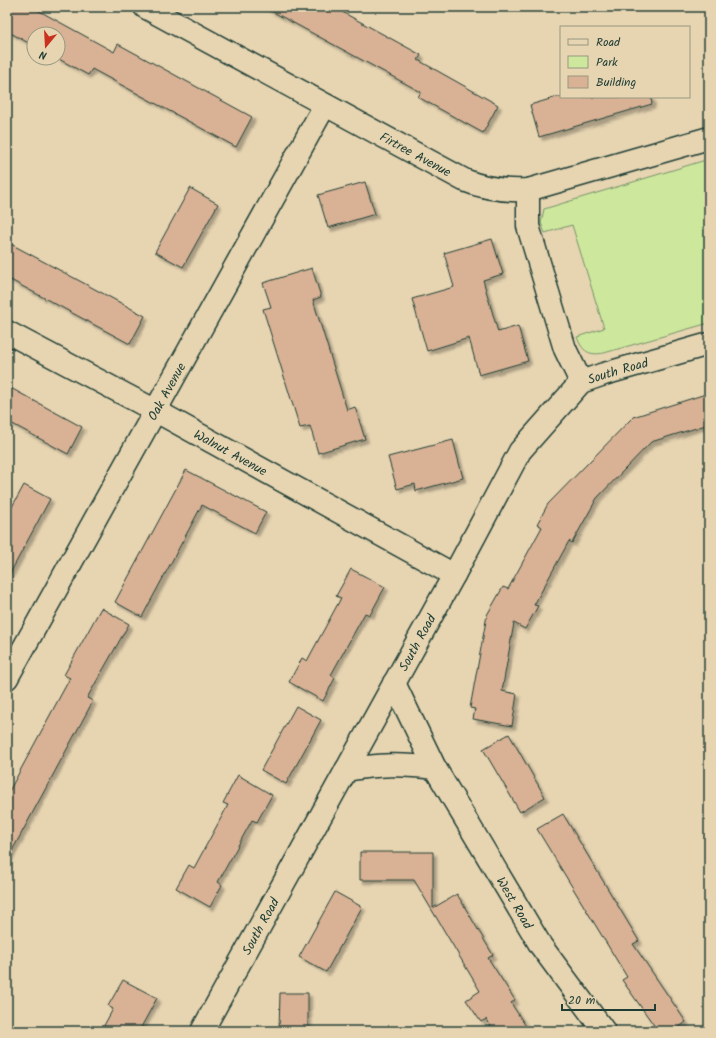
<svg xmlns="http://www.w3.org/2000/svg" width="716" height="1038" viewBox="0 0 716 1038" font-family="Kalam,sans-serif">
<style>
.green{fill:#cde79d;stroke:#769268}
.building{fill:#d9b295;stroke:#1f3d34;filter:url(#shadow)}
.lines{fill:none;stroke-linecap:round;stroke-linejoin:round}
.street-casing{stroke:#1f3d34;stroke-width:25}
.street{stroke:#e7d5b2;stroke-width:22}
.labels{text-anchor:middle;stroke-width:3.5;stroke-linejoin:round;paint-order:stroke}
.street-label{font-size:13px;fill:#1f3d34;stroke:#e7d5b2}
</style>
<defs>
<filter id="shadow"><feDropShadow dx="3.5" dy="3.5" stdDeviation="1" flood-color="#0004"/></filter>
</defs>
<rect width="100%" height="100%" fill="#e7d5b2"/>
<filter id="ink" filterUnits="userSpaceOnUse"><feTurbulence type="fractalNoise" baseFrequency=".025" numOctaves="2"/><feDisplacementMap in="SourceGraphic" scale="8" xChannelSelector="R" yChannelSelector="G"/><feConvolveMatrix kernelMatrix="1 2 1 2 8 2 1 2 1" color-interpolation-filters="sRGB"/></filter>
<g filter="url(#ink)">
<path class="green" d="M 709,159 L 709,323 L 604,353 C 589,356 582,351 577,337 L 604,328 L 572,225 L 545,233 L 541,223 L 544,209 Z"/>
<path class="building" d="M 7,7 L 32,7 L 114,52 L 118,44 L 252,117 L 236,147 L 92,69 L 88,75 L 57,58 L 58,58 L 58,34 L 34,34 L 34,46 L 7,31 Z
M 264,7 L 333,7 L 421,55 L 418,60 L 498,105 L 483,133 L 418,97 L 421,92 Z
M 557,97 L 651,97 L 652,104 L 539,137 L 530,105 Z
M 365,182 L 375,214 L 328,228 L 318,195 Z
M 190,188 L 218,204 L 183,267 L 155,252 Z
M 492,239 L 503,274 L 483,280 L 498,332 L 518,326 L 528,361 L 479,375 L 469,338 L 427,351 L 412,299 L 454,287 L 444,253 Z
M 7,242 L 145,316 L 130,344 L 7,278 Z
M 312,268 L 321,297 L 313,300 L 347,410 L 355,407 L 365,439 L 318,453 L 310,426 L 300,428 L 263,309 L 271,307 L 263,283 Z
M 7,386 L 82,427 L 68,454 L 7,421 Z
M 709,393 L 709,424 L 651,442 L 597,498 L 572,543 L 569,541 L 534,605 L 538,606 L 525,629 L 514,623 L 502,691 L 517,694 L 512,726 L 473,719 L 475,709 L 470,708 L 487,615 L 503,587 L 508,589 L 542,527 L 537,524 L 548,504 L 633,417 Z
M 453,440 L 463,478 L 416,491 L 415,484 L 397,489 L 388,457 Z
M 186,470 L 266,512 L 255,533 L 202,505 L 142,617 L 115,602 Z
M 24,485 L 50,499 L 7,579 L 7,516 Z
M 351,569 L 385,587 L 370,615 L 365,613 L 331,675 L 335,678 L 323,701 L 289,682 L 302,658 L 307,661 L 341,598 L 336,596 Z
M 101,608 L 129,624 L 87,698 L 93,701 L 7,860 L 7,795 L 70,678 L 64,675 Z
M 296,706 L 321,720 L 286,784 L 261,770 Z
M 509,734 L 545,797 L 520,812 L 483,749 Z
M 238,775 L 272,795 L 257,822 L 252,820 L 218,882 L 222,885 L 210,907 L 176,888 L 189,865 L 194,868 L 228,805 L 223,803 Z
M 563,814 L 639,941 L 633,944 L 686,1022 L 674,1031 L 658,1031 L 622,980 L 627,977 L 537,829 Z
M 360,852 L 433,852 L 433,908 L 457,894 L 493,955 L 488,958 L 515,1000 L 511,1003 L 529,1031 L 494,1031 L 486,1019 L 481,1022 L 466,1000 L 480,991 L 414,880 L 360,880 Z
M 335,892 L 362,907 L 326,972 L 299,957 Z
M 123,980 L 157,998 L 139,1031 L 101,1031 L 113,1009 L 108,1006 Z
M 280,993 L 308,993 L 308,1031 L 279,1031 Z"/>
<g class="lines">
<g class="street-casing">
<g id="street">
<path id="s1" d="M 145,7 L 464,180 C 485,189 505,191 528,190 L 709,138"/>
<path d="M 528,190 L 528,226 L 565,349 L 581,382"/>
<path id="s2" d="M 7,332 L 156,411 L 454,575"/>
<path id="s3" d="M 7,678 L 325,105"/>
<path id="s4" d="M 394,683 L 435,768 L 541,946 L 604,1031"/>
<path d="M 346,770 C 378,764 403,764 435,768"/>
<path id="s5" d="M 202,1031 L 454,575 L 520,451 L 581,382 L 604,374 L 709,344"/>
</g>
</g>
<use href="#street" class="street"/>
</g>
</g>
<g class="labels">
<g class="street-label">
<text dy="5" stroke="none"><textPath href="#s1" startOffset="308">Firtree Avenue</textPath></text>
<text dy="5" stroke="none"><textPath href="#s5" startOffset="792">South Road</textPath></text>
<text dy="5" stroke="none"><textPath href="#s3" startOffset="328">Oak Avenue</textPath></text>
<text dy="5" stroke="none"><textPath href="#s2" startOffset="254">Walnut Avenue</textPath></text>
<text dy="5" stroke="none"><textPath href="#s5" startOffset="444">South Road</textPath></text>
<text dy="5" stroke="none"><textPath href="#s4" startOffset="251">West Road</textPath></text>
<text dy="5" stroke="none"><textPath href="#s5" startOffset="120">South Road</textPath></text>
</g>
</g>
<rect width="716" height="1038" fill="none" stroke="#e7d5b2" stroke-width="24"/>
<rect x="12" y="12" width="692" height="1014" fill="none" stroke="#1f3d34" stroke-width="1.5" filter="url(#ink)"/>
<rect x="560" y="26" width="130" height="72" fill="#e7d5b2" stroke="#979880"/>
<rect x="568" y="39" width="20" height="6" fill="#e7d5b2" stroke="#979880"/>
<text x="596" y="46" font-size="12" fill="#1f3d34">Road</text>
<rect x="568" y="56" width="20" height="12" fill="#cde79d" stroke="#979880"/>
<text x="596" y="66" font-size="12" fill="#1f3d34">Park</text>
<rect x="568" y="76" width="20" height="12" fill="#d9b295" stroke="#979880"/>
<text x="596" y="86" font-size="12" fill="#1f3d34">Building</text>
<g transform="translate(46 46) rotate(198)"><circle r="19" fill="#e7d5b2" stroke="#979880"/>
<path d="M0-3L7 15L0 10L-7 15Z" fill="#c8321e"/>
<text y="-6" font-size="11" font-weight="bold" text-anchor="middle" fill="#1f3d34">N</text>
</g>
<path d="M562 1004v6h93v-6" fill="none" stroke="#1f3d34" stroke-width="2"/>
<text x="568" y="1004" font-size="12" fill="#1f3d34" stroke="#e7d5b2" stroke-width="3" paint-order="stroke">20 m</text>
</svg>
